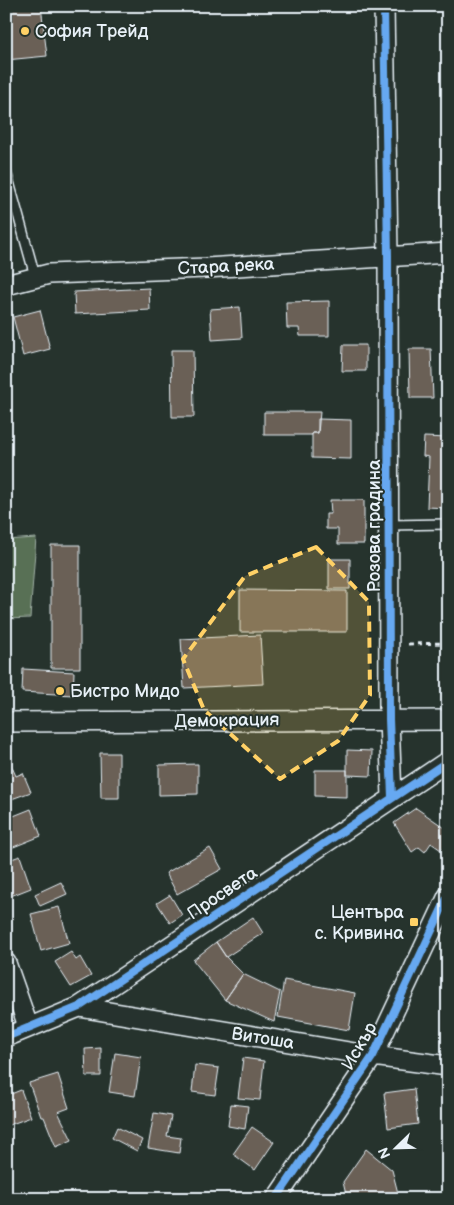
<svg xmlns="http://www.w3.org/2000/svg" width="454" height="1205" viewBox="0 0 454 1205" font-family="'Balsamiq Sans',sans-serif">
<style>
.green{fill:#597054;stroke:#a0b0a6}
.building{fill:#6b6056;stroke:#e8f1f8}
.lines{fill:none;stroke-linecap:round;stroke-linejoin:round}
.service-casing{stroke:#e8f1f8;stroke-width:12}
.minor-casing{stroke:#e8f1f8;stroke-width:22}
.path{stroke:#e8f1f8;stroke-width:3;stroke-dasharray:5 4;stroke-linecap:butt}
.service{stroke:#26332d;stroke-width:9}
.minor{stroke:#26332d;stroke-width:19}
.cycleway-casing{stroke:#26332d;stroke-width:11}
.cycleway{stroke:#66a8f1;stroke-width:8}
.marked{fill:#ffd166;fill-opacity:0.2;stroke:#ffd166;stroke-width:4;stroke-dasharray:10 6;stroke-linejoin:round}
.poi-dot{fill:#ffd166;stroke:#26332d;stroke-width:2}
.labels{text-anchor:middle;stroke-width:4;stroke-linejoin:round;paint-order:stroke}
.poi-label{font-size:18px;fill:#e8f1f8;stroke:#26332d;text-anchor:start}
.street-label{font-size:18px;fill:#e8f1f8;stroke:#26332d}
</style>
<rect width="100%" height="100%" fill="#26332d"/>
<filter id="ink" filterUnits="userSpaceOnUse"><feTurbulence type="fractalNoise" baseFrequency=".02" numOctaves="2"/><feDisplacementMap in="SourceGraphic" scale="10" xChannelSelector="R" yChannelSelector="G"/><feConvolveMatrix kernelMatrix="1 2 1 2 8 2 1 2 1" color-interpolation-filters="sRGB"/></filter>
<g filter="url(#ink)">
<path class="green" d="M 36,538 L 30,618 L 6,619 L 6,540 Z"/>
<path class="building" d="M 6,6 L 41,6 L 47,56 L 6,60 Z
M 149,288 L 150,310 L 75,314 L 74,292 Z
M 329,301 L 329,336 L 300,336 L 299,328 L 287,328 L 286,302 Z
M 240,307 L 242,338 L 212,340 L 210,309 Z
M 40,310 L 50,349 L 23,356 L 13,317 Z
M 343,345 L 366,345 L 366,371 L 342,371 Z
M 409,349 L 431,349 L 433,398 L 410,398 Z
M 171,350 L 193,350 L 194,417 L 172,417 Z
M 264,412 L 320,412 L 318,433 L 312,433 L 312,435 L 264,435 Z
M 318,419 L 351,420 L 351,459 L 312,458 L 312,433 L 318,433 Z
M 424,437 L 448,438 L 448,508 L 427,507 L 429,457 L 423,456 Z
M 330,500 L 364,500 L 364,544 L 338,544 L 338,529 L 326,529 L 326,514 L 331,514 Z
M 51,545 L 80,545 L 80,668 L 51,668 Z
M 329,559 L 350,559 L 350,589 L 329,589 Z
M 240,590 L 347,591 L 347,632 L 240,632 Z
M 260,635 L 263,684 L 184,688 L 181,639 Z
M 23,669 L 74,672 L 73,695 L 22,692 Z
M 347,750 L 372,751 L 371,776 L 347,775 Z
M 100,753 L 119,753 L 119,798 L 101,798 Z
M 198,764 L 198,794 L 159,795 L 159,765 Z
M 11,765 L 16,776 L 23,773 L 31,792 L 6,801 L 6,767 Z
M 315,770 L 347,770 L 347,797 L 315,796 Z
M 416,808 L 448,830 L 448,840 L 441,850 L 431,843 L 425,852 L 419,847 L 412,852 L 394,823 Z
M 31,809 L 41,836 L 11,848 L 6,836 L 6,819 Z
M 210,848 L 222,869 L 177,894 L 166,873 Z
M 20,856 L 31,888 L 8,897 L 6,891 L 6,861 Z
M 61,882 L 67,894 L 40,906 L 35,894 Z
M 170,895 L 182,915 L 170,923 L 157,903 Z
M 59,907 L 69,943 L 41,951 L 31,914 Z
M 253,917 L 263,933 L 226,957 L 216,942 Z
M 216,942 L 226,957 L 243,974 L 225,1000 L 193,960 Z
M 71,952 L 76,960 L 80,957 L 91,976 L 71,987 L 55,962 Z
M 243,974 L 280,992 L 274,1022 L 225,1000 Z
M 284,980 L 355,993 L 349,1030 L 278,1017 Z
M 101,1048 L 101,1076 L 86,1076 L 85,1049 Z
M 115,1053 L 141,1057 L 135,1096 L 109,1092 Z
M 243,1058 L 264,1061 L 260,1100 L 238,1098 Z
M 195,1065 L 219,1068 L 215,1095 L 192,1092 Z
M 58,1074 L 69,1108 L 58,1112 L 72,1140 L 56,1147 L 44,1117 L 41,1117 L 29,1083 Z
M 414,1089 L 418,1124 L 388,1128 L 384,1093 Z
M 21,1090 L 31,1117 L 6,1126 L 6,1096 Z
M 231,1104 L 248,1106 L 245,1129 L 228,1126 Z
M 154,1113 L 171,1116 L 167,1136 L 181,1138 L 179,1153 L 148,1148 Z
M 117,1127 L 142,1140 L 137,1151 L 112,1138 Z
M 252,1127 L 274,1142 L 255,1170 L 233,1154 Z
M 366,1149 L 392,1170 L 399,1197 L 390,1199 L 347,1199 L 343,1182 Z"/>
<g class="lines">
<g class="service-casing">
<path id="service" d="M 6,171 L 35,276
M 389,525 L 448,524"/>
</g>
<g class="minor-casing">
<path id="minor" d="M 384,6 L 388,255 L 389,719 L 392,797
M 6,285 L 49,274 L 206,268 L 448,253
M 6,722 L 448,720
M 6,963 L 28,1026
M 79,1007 L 373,1056 L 448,1066
M 6,1037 L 79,1007 L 448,761
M 276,1199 L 373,1056 L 448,896"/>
</g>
<path class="path" d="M 408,644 L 448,643"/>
<use href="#service" class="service"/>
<use href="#minor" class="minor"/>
<g class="cycleway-casing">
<path id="cycleway" d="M 384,6 L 388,255 L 389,719 L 392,797
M 6,1037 L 79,1007 L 448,761
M 276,1199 L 373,1056 L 448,896"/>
</g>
<use href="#cycleway" class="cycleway"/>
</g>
</g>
<path class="marked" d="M 316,547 L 369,602 L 370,695 L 338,741 L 280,779 L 204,710 L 183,659 L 245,576 Z"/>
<g class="poi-dot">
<circle cx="25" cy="31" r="5"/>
<circle cx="60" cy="691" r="5"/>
<rect x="409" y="917" width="10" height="10" rx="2.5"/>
</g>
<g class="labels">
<g class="poi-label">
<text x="35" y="37">София Трейд</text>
<text x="70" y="697">Бистро Мидо</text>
<text x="404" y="918" text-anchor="end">Центъра<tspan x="404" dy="21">с. Кривина</tspan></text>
</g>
<g class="street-label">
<text transform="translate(226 266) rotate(-3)" y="6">Стара река</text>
<text transform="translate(374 526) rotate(-90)" y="6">Розова градина</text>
<text transform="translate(227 720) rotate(-1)" y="6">Демокрация</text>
<text transform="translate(222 893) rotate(-34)" y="6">Просвета</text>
<text transform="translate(263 1038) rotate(9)" y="6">Витоша</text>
<text transform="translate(359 1046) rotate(-60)" y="6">Искър</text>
</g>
</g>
<rect width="454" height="1205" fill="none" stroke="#26332d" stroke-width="25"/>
<rect x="12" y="12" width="429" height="1180" fill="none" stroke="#e8f1f8" stroke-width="2" filter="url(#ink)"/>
<g transform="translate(396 1148) rotate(247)" stroke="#26332d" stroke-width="4" paint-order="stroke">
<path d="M0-4L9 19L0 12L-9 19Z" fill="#e8f1f8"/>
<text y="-8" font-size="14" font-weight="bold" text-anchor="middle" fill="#e8f1f8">N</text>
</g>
</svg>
